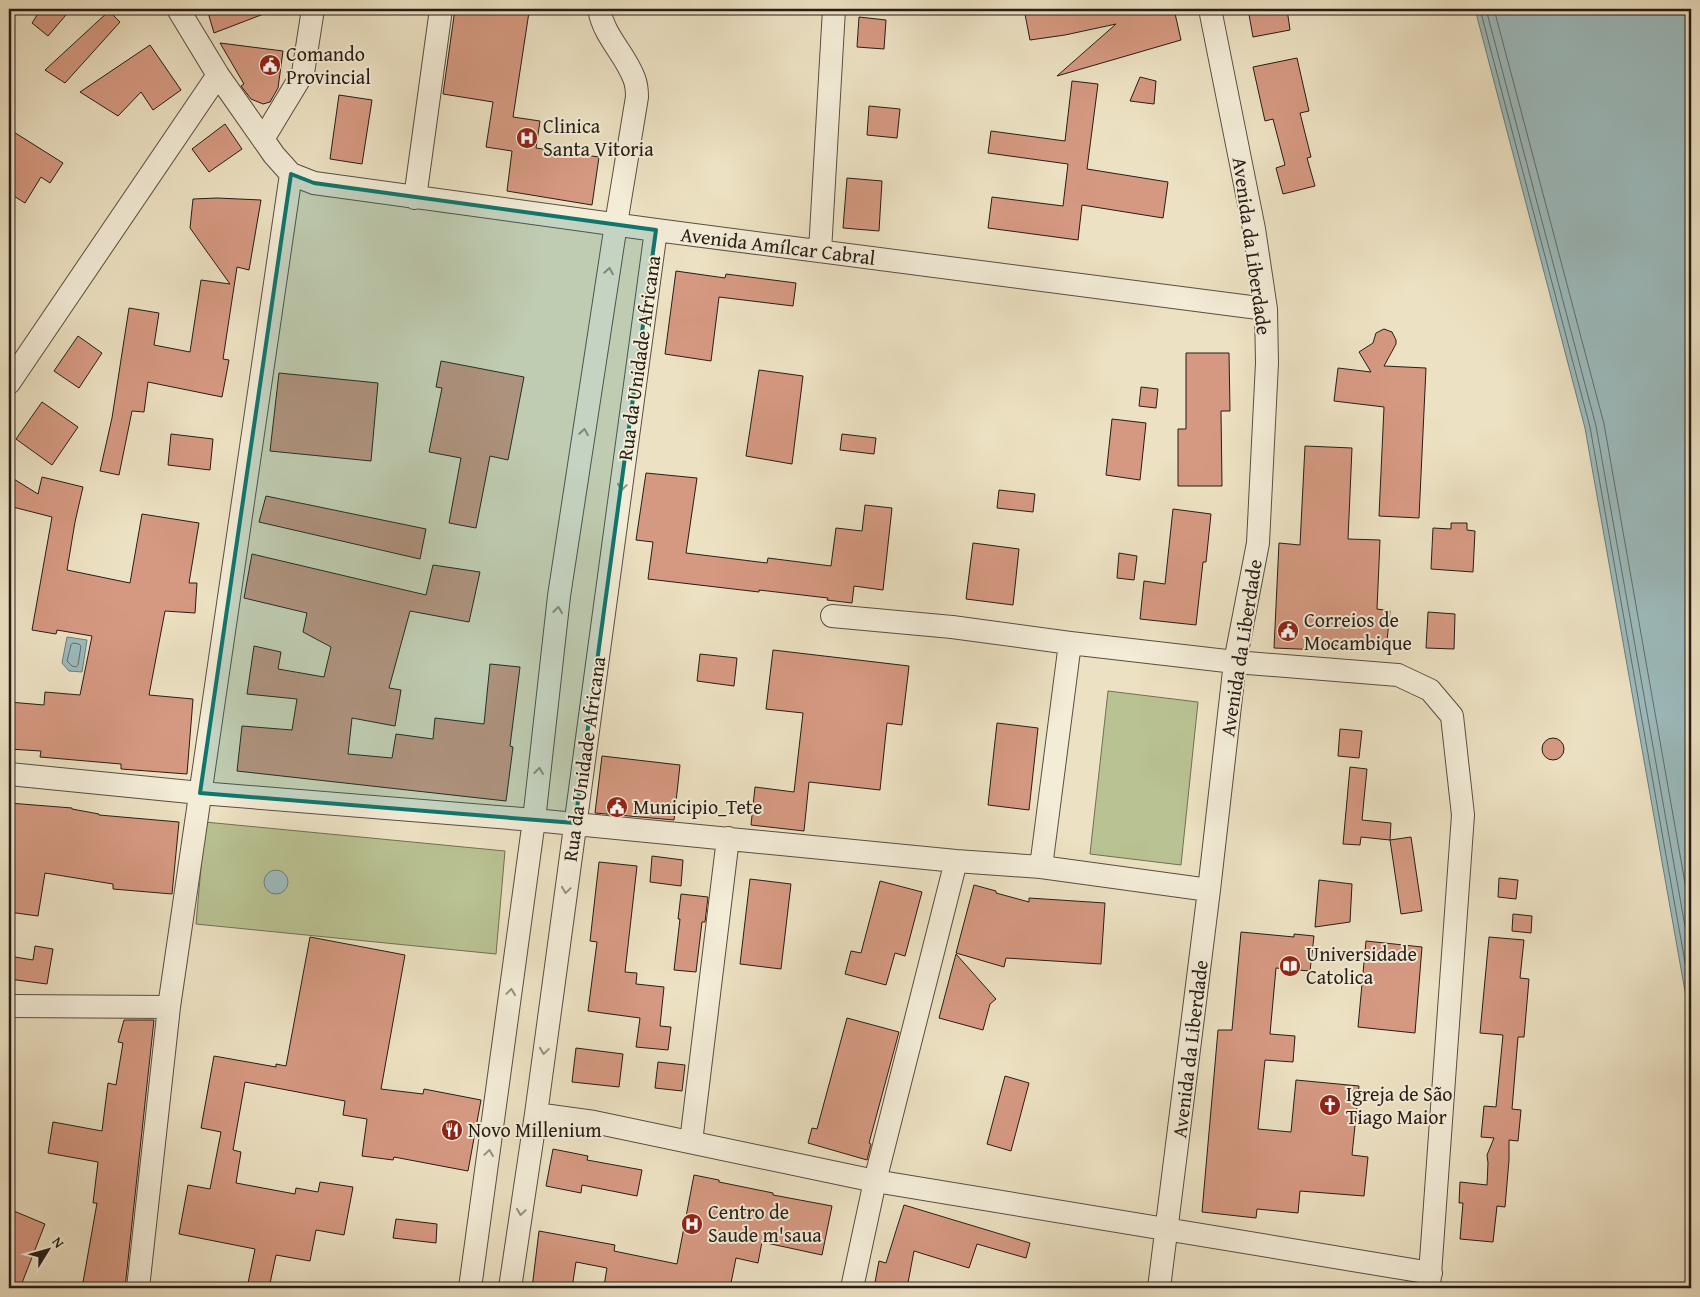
<svg xmlns="http://www.w3.org/2000/svg" width="1700" height="1297" viewBox="0 0 1700 1297" font-family="'Gentium Book Plus',serif">
<style>
.green{fill:#b9c292;stroke:#707054}
.water{fill:#9cbbbd;stroke:#6d7c7a}
.lines{fill:none;stroke-linecap:round;stroke-linejoin:round}
.shore{stroke:#626c6a;stroke-width:1}
.building{fill:#d59981;stroke:#271d16}
.minor-casing{stroke:#584e41;stroke-width:24}
.minor{stroke:#f3ecd7;stroke-width:22}
.oneway{stroke:#978f80}
.marked{fill:#0f766e;fill-opacity:0.2;stroke:#0f766e;stroke-width:4;stroke-linejoin:round}
.labels{text-anchor:middle;stroke-width:4;stroke-linejoin:round;paint-order:stroke}
.poi-label{font-size:20px;fill:#271d16;stroke:#f3ecd7;text-anchor:start}
.street-label{font-size:20px;fill:#271d16;stroke:#f3ecd7}
</style>
<rect width="100%" height="100%" fill="#ece1c2"/>
<filter id="stains"><feTurbulence type="fractalNoise" baseFrequency=".004" numOctaves="4"/><feColorMatrix values="0 0 0 0 .2 0 0 0 0 .09 0 0 0 0 .02 0 0 0 .5 -.17"/></filter>
<radialGradient id="worn" r=".72"><stop offset=".6" stop-color="#630" stop-opacity="0"/><stop offset="1" stop-color="#630" stop-opacity=".3"/></radialGradient>
<path class="green" d="M 1108,691 L 1198,702 L 1181,865 L 1090,854 Z
M 205,822 L 505,851 L 496,954 L 196,924 Z"/>
<path class="water" d="M 1475,9 L 1691,9 L 1691,1025 L 1585,428 Z
M 67,637 L 87,640 L 82,672 L 69,671 L 62,663 Z
M264 882a12 12 0 1 1 24 0a12 12 0 1 1-24 0Z"/>
<g class="lines">
<path class="shore" d="M 1480,9 L 1590,427 L 1691,996
M 1486,9 L 1596,426 L 1691,960
M 1494,9 L 1604,424 L 1691,917
M 73,643 L 79,644 L 81,646 L 78,665 L 76,667 L 72,666 L 67,661 L 71,645 Z"/>
</g>
<path class="building" d="M 41,9 L 71,9 L 48,36 L 32,23 Z
M 207,9 L 274,9 L 274,10 L 214,33 Z
M 455,9 L 505,9 L 529,12 L 513,117 L 540,121 L 536,148 L 599,157 L 592,205 L 507,191 L 512,151 L 486,147 L 493,102 L 443,94 Z
M 1024,9 L 1174,9 L 1181,40 L 1057,76 L 1116,24 L 1065,35 L 1030,40 Z
M 1248,9 L 1287,9 L 1290,30 L 1253,37 Z
M 109,11 L 120,22 L 65,83 L 45,70 Z
M 859,17 L 886,20 L 884,49 L 857,47 Z
M 220,43 L 283,51 L 278,88 L 270,102 L 263,104 L 251,99 L 241,86 L 244,84 Z
M 150,45 L 181,90 L 153,110 L 141,92 L 118,116 L 80,92 Z
M 1297,58 L 1309,111 L 1300,113 L 1311,157 L 1307,158 L 1315,186 L 1283,194 L 1276,168 L 1285,165 L 1273,119 L 1265,121 L 1253,67 Z
M 1140,77 L 1156,81 L 1154,104 L 1130,101 Z
M 1072,81 L 1098,84 L 1087,169 L 1168,182 L 1163,218 L 1082,205 L 1078,240 L 988,228 L 992,197 L 1063,206 L 1068,164 L 988,153 L 991,131 L 1065,141 Z
M 339,95 L 372,100 L 362,164 L 330,159 Z
M 869,106 L 900,109 L 897,138 L 867,135 Z
M 225,124 L 242,149 L 209,172 L 192,149 Z
M 9,129 L 63,163 L 50,183 L 41,177 L 25,203 L 9,193 L 9,173 L 15,163 L 9,159 Z
M 847,178 L 882,181 L 879,231 L 843,228 Z
M 217,198 L 261,200 L 249,270 L 237,267 L 223,359 L 229,360 L 222,397 L 148,382 L 144,412 L 132,411 L 119,475 L 100,471 L 112,418 L 129,308 L 159,313 L 154,345 L 190,352 L 201,280 L 230,284 L 190,228 L 193,199 Z
M 676,271 L 725,278 L 726,274 L 796,283 L 793,306 L 719,297 L 711,361 L 665,354 Z
M 1384,329 L 1392,332 L 1396,340 L 1396,344 L 1384,366 L 1426,368 L 1419,518 L 1379,516 L 1384,407 L 1334,401 L 1338,368 L 1371,372 L 1359,352 L 1373,343 L 1376,333 Z
M 78,336 L 102,353 L 79,388 L 54,371 Z
M 1186,353 L 1229,353 L 1230,411 L 1221,411 L 1222,486 L 1178,486 L 1178,429 L 1186,429 Z
M 441,361 L 524,377 L 508,460 L 490,456 L 476,528 L 449,523 L 461,458 L 429,452 L 442,388 L 436,387 Z
M 759,370 L 803,376 L 792,464 L 746,456 Z
M 279,373 L 378,383 L 371,461 L 270,451 Z
M 1141,387 L 1158,389 L 1156,408 L 1139,406 Z
M 42,402 L 78,427 L 52,465 L 16,439 Z
M 1112,419 L 1146,423 L 1140,480 L 1106,475 Z
M 171,434 L 213,439 L 210,470 L 168,465 Z
M 842,434 L 876,438 L 874,454 L 840,450 Z
M 1305,446 L 1352,448 L 1348,539 L 1380,540 L 1377,609 L 1390,611 L 1386,651 L 1322,644 L 1322,650 L 1274,648 L 1279,543 L 1300,545 Z
M 646,473 L 697,478 L 686,553 L 767,563 L 768,558 L 831,566 L 836,528 L 862,531 L 865,505 L 892,508 L 883,590 L 854,586 L 852,603 L 827,600 L 828,598 L 759,590 L 759,592 L 648,579 L 653,542 L 636,540 Z
M 9,476 L 38,494 L 42,477 L 83,487 L 75,522 L 67,570 L 130,583 L 142,514 L 199,523 L 189,583 L 197,583 L 195,613 L 165,611 L 149,695 L 193,699 L 187,774 L 121,769 L 121,764 L 40,757 L 41,751 L 9,749 L 9,702 L 44,705 L 45,692 L 80,695 L 92,636 L 57,630 L 56,634 L 32,630 L 52,517 L 9,506 Z
M 999,490 L 1035,494 L 1033,512 L 997,508 Z
M 266,496 L 426,529 L 420,559 L 259,522 Z
M 1173,509 L 1211,514 L 1206,562 L 1203,562 L 1196,625 L 1140,619 L 1144,581 L 1165,584 Z
M 1451,523 L 1467,523 L 1467,530 L 1475,531 L 1473,572 L 1431,569 L 1433,528 L 1451,529 Z
M 973,543 L 1019,549 L 1013,605 L 966,599 Z
M 1119,553 L 1137,556 L 1134,580 L 1117,578 Z
M 252,554 L 426,595 L 433,565 L 480,572 L 469,622 L 410,611 L 389,688 L 401,690 L 395,726 L 352,718 L 348,754 L 392,758 L 396,734 L 433,739 L 435,718 L 484,724 L 490,664 L 520,667 L 510,746 L 513,747 L 506,801 L 237,771 L 242,726 L 292,730 L 297,699 L 247,694 L 254,646 L 281,652 L 278,669 L 324,677 L 331,647 L 303,632 L 307,613 L 244,598 Z
M 1428,612 L 1455,614 L 1454,649 L 1426,648 Z
M 773,650 L 909,666 L 902,725 L 887,723 L 880,790 L 809,782 L 804,831 L 751,825 L 755,787 L 794,792 L 803,713 L 766,709 Z
M 700,654 L 737,658 L 734,686 L 697,681 Z
M 997,723 L 1038,728 L 1029,810 L 988,805 Z
M 1340,729 L 1362,731 L 1359,758 L 1338,756 Z
M1542 749a11 11 0 1 1 22 0a11 11 0 1 1-22 0Z
M 602,756 L 680,765 L 674,820 L 595,813 Z
M 1350,767 L 1367,769 L 1362,820 L 1391,823 L 1390,840 L 1361,837 L 1360,845 L 1343,844 Z
M 9,803 L 72,808 L 72,809 L 99,814 L 99,815 L 179,822 L 172,894 L 113,889 L 113,884 L 45,873 L 38,916 L 9,912 Z
M 1411,837 L 1422,911 L 1401,914 L 1390,840 Z
M 652,856 L 683,860 L 681,886 L 650,882 Z
M 599,862 L 637,866 L 625,972 L 637,973 L 636,984 L 664,987 L 660,1026 L 671,1027 L 668,1050 L 636,1047 L 640,1018 L 588,1011 L 597,942 L 590,941 Z
M 1499,878 L 1518,880 L 1516,899 L 1498,897 Z
M 750,879 L 791,884 L 781,969 L 740,964 Z
M 1319,880 L 1352,884 L 1350,922 L 1315,927 Z
M 880,881 L 922,892 L 905,956 L 895,953 L 886,985 L 845,974 L 851,951 L 861,953 Z
M 974,885 L 996,891 L 996,893 L 1029,902 L 1029,898 L 1105,903 L 1101,964 L 1006,958 L 1004,967 L 956,953 Z
M 681,894 L 708,897 L 705,922 L 702,922 L 696,972 L 674,970 L 680,919 L 678,919 Z
M 1513,914 L 1532,916 L 1531,933 L 1512,931 Z
M 1241,932 L 1294,937 L 1294,934 L 1314,936 L 1310,971 L 1276,968 L 1270,1034 L 1295,1036 L 1293,1062 L 1265,1060 L 1258,1129 L 1291,1132 L 1296,1080 L 1359,1086 L 1352,1155 L 1368,1157 L 1364,1196 L 1300,1191 L 1298,1213 L 1257,1209 L 1256,1218 L 1202,1212 L 1218,1030 L 1232,1030 Z
M 310,937 L 405,955 L 381,1089 L 423,1094 L 424,1089 L 481,1100 L 468,1171 L 394,1157 L 393,1160 L 362,1156 L 367,1119 L 343,1115 L 345,1101 L 245,1082 L 233,1150 L 241,1152 L 236,1183 L 295,1194 L 296,1188 L 318,1192 L 320,1182 L 353,1187 L 344,1235 L 316,1230 L 310,1261 L 276,1255 L 269,1288 L 247,1288 L 255,1249 L 179,1234 L 188,1185 L 210,1189 L 221,1132 L 201,1128 L 214,1056 L 276,1067 L 276,1064 L 286,1066 Z
M 1489,937 L 1524,940 L 1520,978 L 1529,979 L 1524,1037 L 1518,1037 L 1512,1109 L 1521,1110 L 1518,1141 L 1509,1140 L 1509,1160 L 1505,1207 L 1497,1206 L 1493,1242 L 1460,1239 L 1463,1203 L 1459,1203 L 1460,1182 L 1487,1185 L 1488,1163 L 1487,1155 L 1494,1138 L 1481,1137 L 1484,1106 L 1496,1107 L 1503,1035 L 1480,1033 Z
M 1366,941 L 1422,947 L 1415,1033 L 1358,1027 Z
M 35,946 L 53,949 L 47,984 L 9,979 L 9,956 L 33,960 Z
M 956,954 L 996,999 L 990,1004 L 983,1030 L 939,1018 Z
M 847,1018 L 899,1032 L 869,1143 L 871,1144 L 867,1160 L 808,1143 L 812,1128 L 817,1129 Z
M 124,1020 L 154,1020 L 125,1288 L 82,1288 L 97,1203 L 93,1203 L 98,1162 L 48,1153 L 53,1122 L 102,1131 L 108,1083 L 116,1085 L 123,1043 L 118,1042 Z
M 576,1048 L 623,1054 L 619,1087 L 572,1082 Z
M 658,1062 L 685,1065 L 682,1091 L 655,1088 Z
M 1005,1076 L 1029,1083 L 1011,1151 L 987,1144 Z
M 553,1149 L 588,1156 L 587,1160 L 642,1170 L 637,1196 L 582,1185 L 581,1193 L 546,1186 Z
M 694,1175 L 719,1180 L 719,1182 L 773,1193 L 773,1195 L 832,1206 L 822,1255 L 762,1242 L 758,1263 L 736,1258 L 730,1288 L 685,1288 L 658,1283 L 657,1288 L 618,1288 L 604,1286 L 607,1268 L 576,1262 L 572,1288 L 532,1288 L 539,1231 L 615,1245 L 614,1251 L 677,1264 Z
M 904,1205 L 1030,1243 L 1026,1258 L 977,1244 L 969,1268 L 914,1251 L 907,1288 L 874,1288 L 879,1261 L 886,1263 Z
M 9,1209 L 45,1224 L 20,1288 L 9,1288 Z
M 396,1219 L 437,1224 L 436,1243 L 393,1238 Z"/>
<g class="lines">
<g class="minor-casing">
<path id="minor" d="M 178,9 L 218,75 L 274,155 L 291,174 L 314,183 L 656,230 L 1266,309
M 263,139 L 303,73 L 313,9
M 415,198 L 441,9
M 820,251 L 834,9
M 9,383 L 218,75
M 832,616 L 952,627 L 1070,643 L 1235,662 L 1398,675 L 1430,690 L 1452,716 L 1463,815 L 1429,1288
M 9,774 L 200,793 L 534,820 L 956,861 L 1041,867 L 1209,890
M 1041,867 L 1070,643
M 9,1006 L 169,1007
M 536,1114 L 594,1122 L 875,1181 L 1431,1273
M 691,1142 L 728,838
M 138,1288 L 169,1007 L 291,174
M 470,1288 L 534,820 L 559,596 L 616,224 L 637,97 C 637,91 636,83 634,78 C 624,52 604,37 599,9
M 510,1288 L 536,1114 L 656,230
M 852,1288 L 875,1181 L 956,861
M 1159,1288 L 1209,890 L 1235,662 L 1258,543 L 1267,363 L 1266,309 L 1254,229 L 1210,9"/>
</g>
<use href="#minor" class="minor"/>
</g>
<defs><path id="oneway-chevron" d="M-2-3.5L2.5 0L-2 3.5" fill="none" stroke-width="1.6" stroke-linecap="round" stroke-linejoin="round" transform="scale(1.25)"/></defs>
<g class="oneway">
<use href="#oneway-chevron" transform="translate(609 271) rotate(-81)"/>
<use href="#oneway-chevron" transform="translate(584 432) rotate(-81)"/>
<use href="#oneway-chevron" transform="translate(622 487) rotate(98)"/>
<use href="#oneway-chevron" transform="translate(558 610) rotate(-84)"/>
<use href="#oneway-chevron" transform="translate(539 771) rotate(-84)"/>
<use href="#oneway-chevron" transform="translate(566 890) rotate(98)"/>
<use href="#oneway-chevron" transform="translate(511 992) rotate(-82)"/>
<use href="#oneway-chevron" transform="translate(544 1051) rotate(98)"/>
<use href="#oneway-chevron" transform="translate(489 1153) rotate(-82)"/>
<use href="#oneway-chevron" transform="translate(521 1212) rotate(98)"/>
</g>
<path class="marked" d="M 291,174 L 314,183 L 656,230 L 575,823 L 200,793 Z"/>
<defs>
<g id="civic-disc" transform="scale(1.125)"><circle r="9.5" fill="#8f2418" stroke="#f3ecd7"/><path d="M-.6-6.5H3V-4.5H.6V-3L4-1V1h2V6H-6V1h2V-1L-.6-3ZM-1.2 2.5V6h2.4V2.5Z" fill="#fff"/></g>
<g id="hospital-disc" transform="scale(1.125)"><circle r="9.5" fill="#8f2418" stroke="#f3ecd7"/><path d="M-5-5h3v3.5h4V-5h3V5h-3V1.5h-4V5h-3Z" fill="#fff"/></g>
<g id="library-disc" transform="scale(1.125)"><circle r="9.5" fill="#8f2418" stroke="#f3ecd7"/><path d="M-6-4Q-3-5.5-.7-3.5V5Q-3 3-6 4ZM6-4Q3-5.5 .7-3.5V5Q3 3 6 4Z" fill="#fff"/></g>
<g id="church-disc" transform="scale(1.125)"><circle r="9.5" fill="#8f2418" stroke="#f3ecd7"/><path d="M-1.2-6h2.4v3.5h3.3v2.4h-3.3V6h-2.4V-.1h-3.3v-2.4h3.3Z" fill="#fff"/></g>
<g id="restaurant-disc" transform="scale(1.125)"><circle r="9.5" fill="#8f2418" stroke="#f3ecd7"/><path d="M-5-6h1v4h1v-4h1v4h1v-4h1v5L-1.5 .5V6h-2V.5L-5-1ZM5-6V6H3V1.5H1.5Q1.5-4 5-6Z" fill="#fff"/></g>
</defs>
<g fill-rule="evenodd">
<use href="#civic-disc" x="270" y="65"/>
<use href="#hospital-disc" x="527" y="138"/>
<use href="#civic-disc" x="1288" y="631"/>
<use href="#civic-disc" x="617" y="807"/>
<use href="#library-disc" x="1290" y="966"/>
<use href="#church-disc" x="1330" y="1105"/>
<use href="#restaurant-disc" x="452" y="1130"/>
<use href="#hospital-disc" x="692" y="1224"/>
</g>
<g class="labels">
<g class="poi-label">
<text x="286" y="61">Comando<tspan x="286" dy="23">Provincial</tspan></text>
<text x="543" y="133">Clinica<tspan x="543" dy="23">Santa Vitoria</tspan></text>
<text x="1304" y="627">Correios de<tspan x="1304" dy="23">Mocambique</tspan></text>
<text x="633" y="814">Municipio_Tete</text>
<text x="1306" y="961">Universidade<tspan x="1306" dy="23">Catolica</tspan></text>
<text x="1346" y="1101">Igreja de São<tspan x="1346" dy="23">Tiago Maior</tspan></text>
<text x="468" y="1137">Novo Millenium</text>
<text x="708" y="1219">Centro de<tspan x="708" dy="23">Saude m'saua</tspan></text>
</g>
<g class="street-label">
<text transform="translate(778 246) rotate(7)" y="7">Avenida Amílcar Cabral</text>
<text transform="translate(1252 246) rotate(82)" y="7">Avenida da Liberdade</text>
<text transform="translate(639 358) rotate(-82)" y="7">Rua da Unidade Africana</text>
<text transform="translate(1241 648) rotate(-81)" y="7">Avenida da Liberdade</text>
<text transform="translate(584 759) rotate(-82)" y="7">Rua da Unidade Africana</text>
<text transform="translate(1190 1049) rotate(-83)" y="7">Avenida da Liberdade</text>
</g>
</g>
<rect width="1700" height="1297" fill="none" stroke="#ece1c2" stroke-width="30"/>
<rect x="10" y="10" width="1680" height="1277" fill="none" stroke="#271d16" stroke-width="2.5"/>
<rect x="15" y="15" width="1670" height="1267" fill="none" stroke="#271d16"/>
<g transform="translate(48 1250) rotate(53)" stroke="#f3ecd7" stroke-width="4" paint-order="stroke">
<path d="M0-4L9 19L0 12L-9 19Z" fill="#271d16"/>
<text y="-8" font-size="14" font-weight="bold" text-anchor="middle" fill="#271d16">N</text>
</g>
<rect width="100%" height="100%" filter="url(#stains)"/>
<rect width="100%" height="100%" fill="url(#worn)"/>
</svg>
